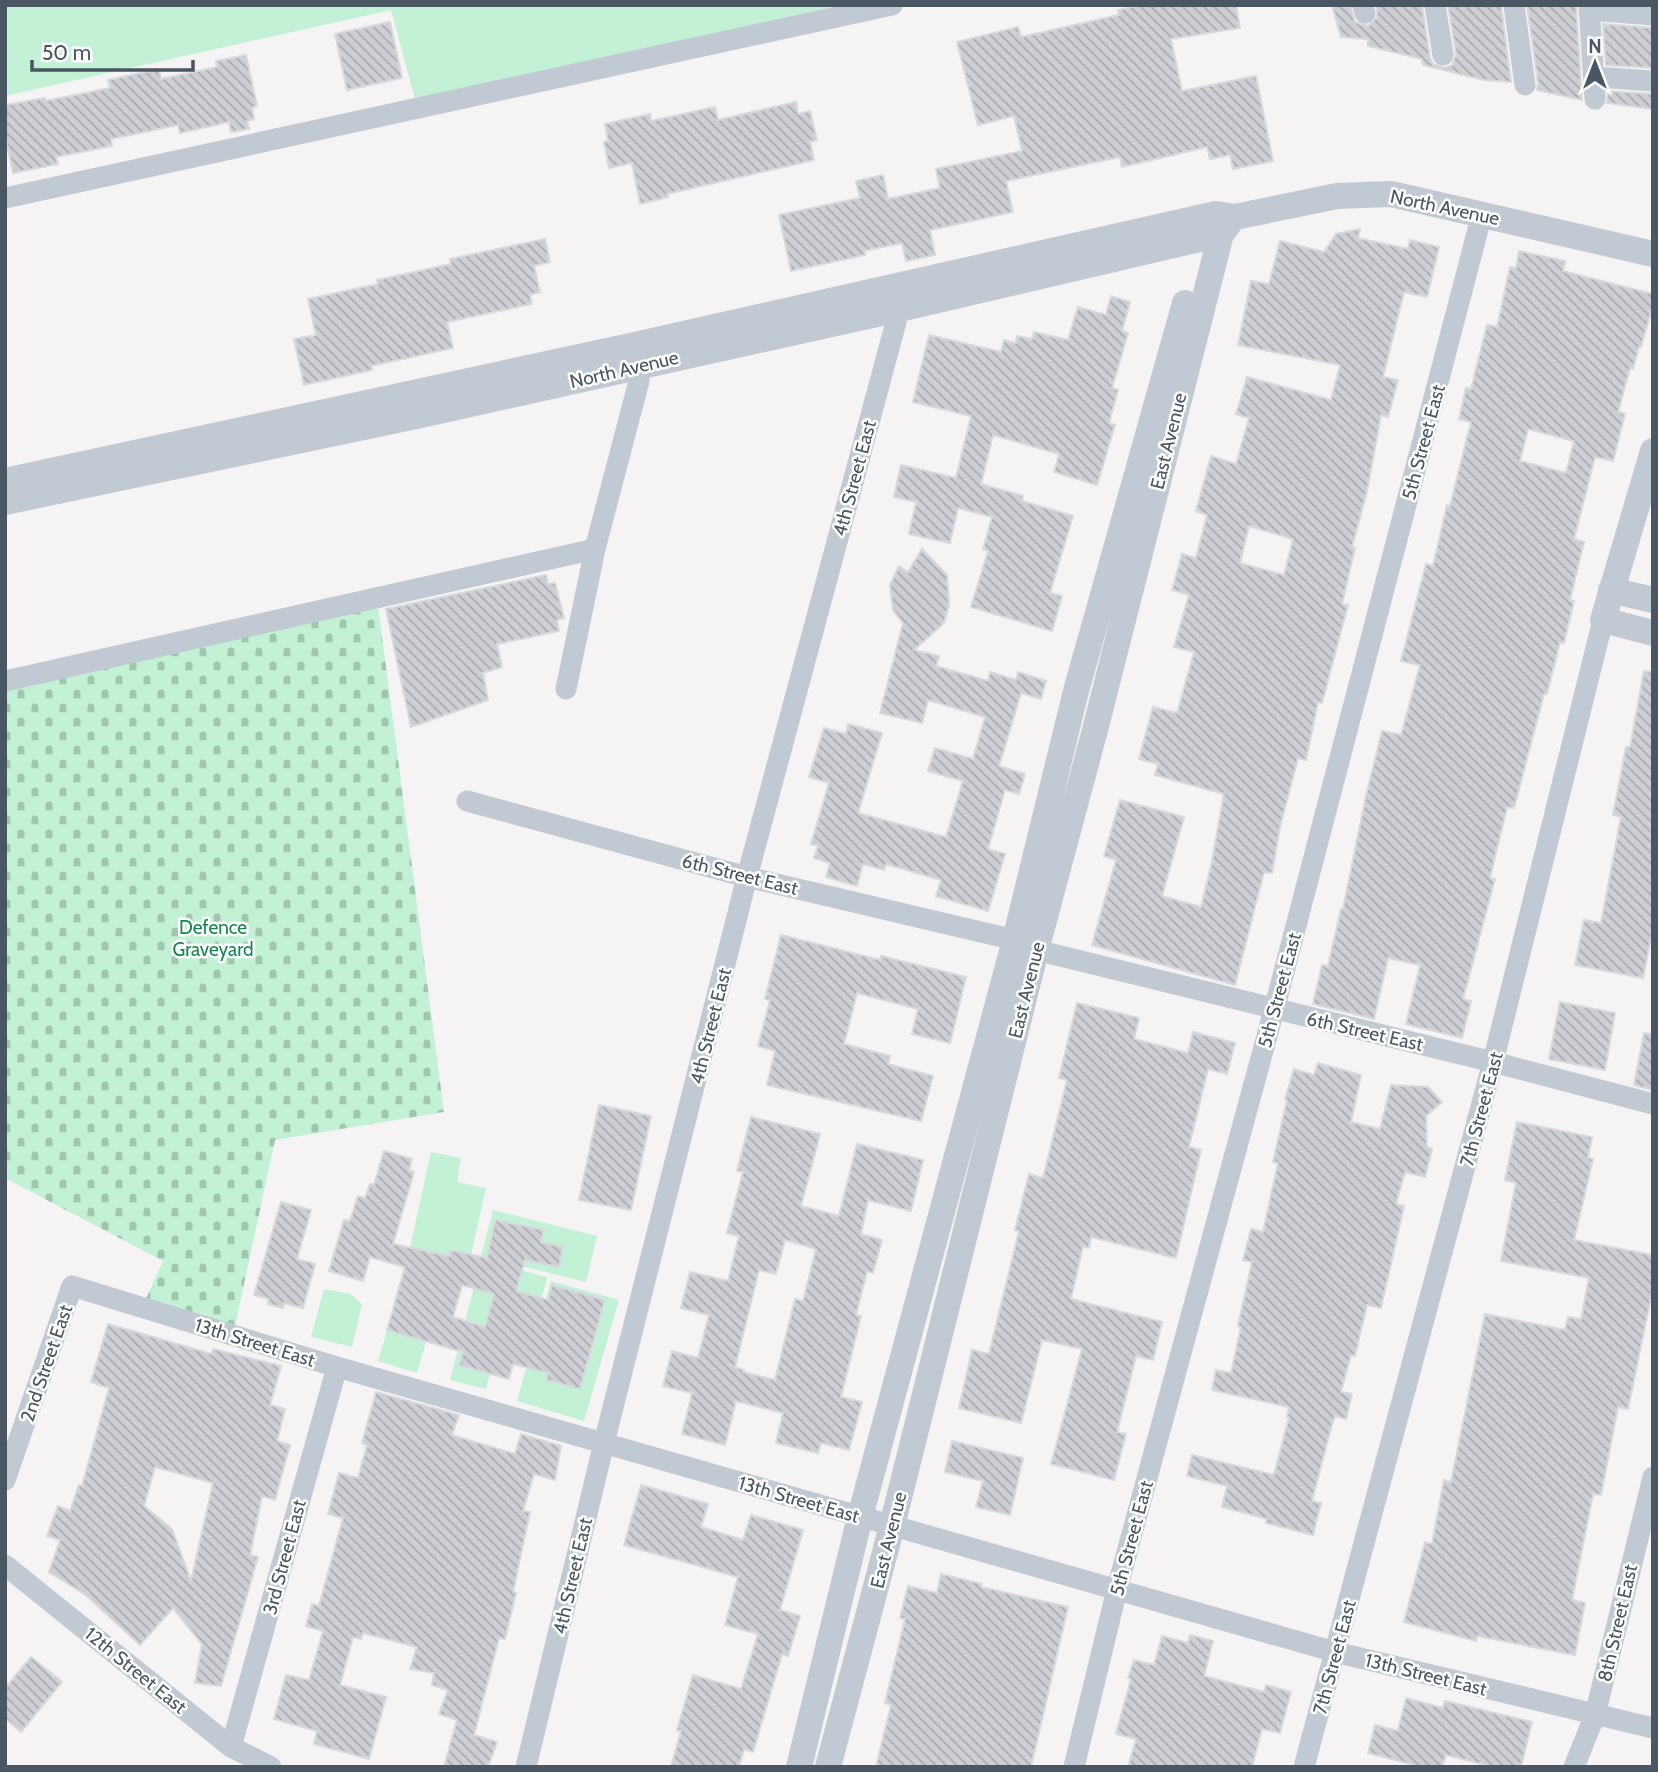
<svg xmlns="http://www.w3.org/2000/svg" width="1658" height="1772" viewBox="0 0 1658 1772" font-family="Cabin,sans-serif">
<style>
.grass{fill:#c3f1d5}
.cemetery{fill:url(#cemetery-stones)}
.building{fill:url(#building-back-hatch);stroke:#d7d9de;stroke-width:2;fill-rule:evenodd}
.lines{fill:none;stroke-linecap:round;stroke-linejoin:round}
.minor{stroke:#c1cad2;stroke-width:21}
.tertiary{stroke:#c1cad2;stroke-width:26}
.labels{text-anchor:middle;stroke-width:5;stroke-linejoin:round;paint-order:stroke}
.street-label{font-size:19px;fill:#4a5661;stroke:#fff}
.park-label{font-size:19px;fill:#17864f;stroke:#fff}
</style>
<defs>
<pattern id="cemetery-stones" width="16" height="16" patternUnits="userSpaceOnUse" patternTransform="scale(1.75)"><rect width="16" height="16" fill="#c3f1d5"/><path d="M2 7V4a2 2 0 0 1 4 0v3zM10 15v-3a2 2 0 0 1 4 0v3z" fill="#a0c6b0"/></pattern>
<pattern id="building-back-hatch" width="6" height="6" patternUnits="userSpaceOnUse" patternTransform="scale(1.75)"><rect width="6" height="6" fill="#cdcfd5"/><path d="M-1 5l2 2M0 0l6 6M5-1l2 2" fill="none" stroke="#a8abb0"/></pattern>
</defs>
<rect width="100%" height="100%" fill="#f5f3f3"/>
<path class="grass" d="M 5,5 L 842,5 L 415,99 L 391,10 L 5,96 Z
M 431,1152 L 461,1158 L 457,1182 L 486,1188 L 471,1255 L 450,1250 L 449,1256 L 426,1251 L 408,1257 Z
M 493,1210 L 597,1236 L 586,1282 L 481,1256 Z
M 481,1260 L 547,1277 L 531,1341 L 520,1338 L 509,1379 L 490,1374 L 486,1389 L 450,1380 Z
M 551,1281 L 619,1300 L 584,1421 L 517,1401 Z
M 324,1289 L 350,1294 L 362,1304 L 352,1347 L 311,1337 Z
M 387,1330 L 426,1341 L 417,1373 L 378,1361 Z"/>
<path class="cemetery" d="M 377,598 L 444,1112 L 275,1140 L 233,1335 L 144,1303 L 163,1261 L 5,1178 L 5,681 Z"/>
<path class="building" d="M 1142,5 L 1236,5 L 1240,28 L 1171,39 L 1182,91 L 1256,76 L 1273,161 L 1233,169 L 1230,155 L 1210,159 L 1207,147 L 1122,167 L 1120,157 L 1006,181 L 1013,212 L 930,230 L 935,255 L 906,261 L 902,243 L 864,251 L 865,255 L 791,271 L 779,215 L 860,198 L 856,181 L 883,175 L 888,199 L 940,188 L 936,169 L 1022,151 L 1014,116 L 978,125 L 957,42 L 1018,27 L 1021,37 L 1119,15 L 1118,10 Z
M 1332,5 L 1350,5 L 1355,22 L 1368,26 L 1377,17 L 1377,5 L 1422,5 L 1430,58 L 1433,64 L 1444,68 L 1452,65 L 1456,54 L 1448,5 L 1501,5 L 1511,82 L 1484,80 L 1423,65 L 1422,59 L 1368,46 L 1368,39 L 1341,37 Z
M 1527,5 L 1576,5 L 1582,100 L 1537,90 L 1538,83 Z
M 390,22 L 402,78 L 347,90 L 335,34 Z
M 1603,24 L 1653,28 L 1653,68 L 1606,65 Z
M 246,55 L 257,106 L 252,108 L 254,119 L 247,121 L 249,129 L 231,132 L 229,122 L 180,133 L 178,125 L 111,139 L 112,146 L 56,157 L 58,164 L 13,173 L 5,134 L 5,105 L 45,98 L 45,101 L 110,88 L 108,80 L 159,69 L 161,79 L 217,67 L 216,61 Z
M 1608,91 L 1653,94 L 1653,109 L 1607,103 Z
M 796,102 L 798,114 L 810,111 L 817,140 L 810,142 L 814,160 L 667,194 L 668,197 L 640,204 L 632,163 L 609,168 L 604,142 L 608,141 L 605,124 L 650,114 L 651,121 L 715,107 L 718,120 Z
M 1360,229 L 1358,238 L 1408,249 L 1410,240 L 1439,247 L 1427,297 L 1404,292 L 1383,377 L 1398,380 L 1388,417 L 1381,415 L 1367,491 L 1352,547 L 1355,548 L 1342,604 L 1348,605 L 1322,703 L 1318,702 L 1306,760 L 1298,758 L 1280,827 L 1272,873 L 1264,872 L 1235,985 L 1092,945 L 1116,860 L 1104,856 L 1120,800 L 1184,817 L 1162,896 L 1201,907 L 1212,861 L 1224,794 L 1155,775 L 1158,764 L 1139,759 L 1153,707 L 1177,713 L 1194,652 L 1174,647 L 1189,595 L 1172,590 L 1182,554 L 1196,558 L 1207,515 L 1196,511 L 1211,456 L 1236,464 L 1249,418 L 1236,414 L 1247,377 L 1331,400 L 1340,365 L 1238,345 L 1251,281 L 1269,284 L 1280,241 L 1324,252 L 1336,234 ZM 1249,526 L 1293,539 L 1284,575 L 1240,563 Z
M 545,239 L 550,262 L 534,266 L 540,292 L 530,295 L 532,304 L 447,322 L 453,348 L 371,366 L 372,370 L 304,385 L 294,339 L 316,335 L 308,299 L 378,284 L 377,280 L 451,264 L 450,259 Z
M 1519,251 L 1565,261 L 1563,271 L 1653,294 L 1653,305 L 1641,347 L 1639,347 L 1633,369 L 1630,368 L 1618,412 L 1625,414 L 1613,461 L 1595,457 L 1574,539 L 1584,542 L 1570,600 L 1574,601 L 1564,643 L 1560,642 L 1547,694 L 1544,694 L 1514,808 L 1507,807 L 1490,878 L 1495,879 L 1463,999 L 1471,1001 L 1462,1038 L 1406,1024 L 1420,965 L 1388,958 L 1374,1019 L 1313,1004 L 1322,965 L 1328,966 L 1341,909 L 1343,909 L 1366,796 L 1382,731 L 1401,735 L 1420,665 L 1401,661 L 1426,564 L 1433,566 L 1447,505 L 1450,506 L 1471,422 L 1459,419 L 1466,388 L 1471,389 L 1487,325 L 1497,327 L 1510,267 L 1516,268 ZM 1528,429 L 1574,441 L 1566,473 L 1520,461 Z
M 1111,296 L 1130,302 L 1122,331 L 1128,333 L 1112,388 L 1118,390 L 1109,423 L 1115,425 L 1097,485 L 1054,472 L 1059,454 L 993,435 L 981,484 L 1023,496 L 1022,501 L 1073,516 L 1050,593 L 1062,596 L 1052,631 L 971,607 L 988,551 L 983,549 L 992,517 L 958,508 L 950,543 L 909,534 L 916,502 L 894,497 L 901,465 L 956,478 L 971,416 L 913,402 L 929,335 L 1001,352 L 1004,340 L 1016,343 L 1017,336 L 1032,339 L 1034,332 L 1068,340 L 1078,307 L 1106,315 Z
M 922,549 L 947,575 L 949,605 L 944,623 L 914,650 L 939,656 L 936,666 L 988,681 L 990,672 L 1016,680 L 1018,672 L 1046,681 L 1041,699 L 1021,693 L 999,766 L 1025,774 L 1019,794 L 1005,790 L 988,849 L 1005,854 L 988,911 L 936,896 L 941,880 L 886,864 L 884,870 L 863,864 L 857,886 L 826,877 L 830,863 L 814,858 L 818,846 L 811,844 L 829,783 L 809,777 L 824,728 L 846,734 L 848,724 L 882,733 L 858,813 L 946,837 L 963,781 L 928,771 L 935,748 L 973,759 L 985,717 L 928,700 L 922,723 L 880,713 L 903,623 L 893,610 L 890,585 L 899,566 L 908,572 Z
M 546,575 L 548,584 L 555,583 L 564,618 L 557,620 L 559,631 L 497,644 L 502,667 L 483,673 L 488,700 L 411,727 L 386,609 Z
M 1644,671 L 1653,672 L 1653,928 L 1643,978 L 1575,965 L 1584,920 L 1601,923 L 1621,817 L 1613,815 L 1626,747 L 1630,747 Z
M 781,935 L 880,960 L 881,956 L 966,977 L 950,1043 L 912,1034 L 918,1009 L 857,993 L 844,1044 L 890,1056 L 888,1064 L 933,1076 L 921,1121 L 767,1085 L 775,1051 L 758,1046 L 770,1000 L 765,999 Z
M 1560,1002 L 1615,1013 L 1605,1070 L 1549,1059 Z
M 1077,1003 L 1139,1018 L 1134,1039 L 1188,1053 L 1193,1032 L 1235,1043 L 1227,1074 L 1208,1069 L 1189,1147 L 1201,1150 L 1176,1258 L 1091,1237 L 1089,1248 L 1083,1246 L 1071,1299 L 1162,1322 L 1153,1360 L 1136,1356 L 1117,1432 L 1126,1434 L 1114,1480 L 1051,1464 L 1082,1349 L 1042,1340 L 1021,1423 L 959,1408 L 972,1350 L 989,1354 L 1019,1231 L 1015,1230 L 1029,1174 L 1043,1178 L 1067,1080 L 1059,1078 Z
M 1644,1033 L 1653,1034 L 1653,1090 L 1634,1085 Z
M 1318,1063 L 1361,1075 L 1351,1122 L 1380,1129 L 1391,1085 L 1428,1087 L 1442,1102 L 1426,1116 L 1427,1147 L 1432,1149 L 1425,1177 L 1405,1172 L 1396,1204 L 1404,1206 L 1381,1308 L 1367,1305 L 1355,1356 L 1351,1355 L 1341,1392 L 1352,1394 L 1346,1419 L 1335,1416 L 1331,1428 L 1312,1501 L 1321,1503 L 1313,1535 L 1266,1523 L 1267,1519 L 1222,1507 L 1227,1486 L 1187,1476 L 1192,1455 L 1274,1475 L 1289,1417 L 1287,1417 L 1289,1407 L 1212,1390 L 1216,1370 L 1231,1373 L 1241,1327 L 1238,1326 L 1252,1262 L 1243,1260 L 1251,1229 L 1263,1232 L 1278,1163 L 1273,1162 L 1287,1100 L 1285,1099 L 1294,1069 L 1314,1075 Z
M 599,1105 L 651,1116 L 631,1210 L 579,1200 Z
M 751,1117 L 820,1134 L 801,1206 L 839,1216 L 857,1144 L 923,1160 L 911,1211 L 868,1200 L 861,1234 L 882,1240 L 873,1273 L 867,1271 L 856,1315 L 861,1316 L 841,1397 L 862,1402 L 849,1450 L 821,1443 L 818,1453 L 776,1443 L 783,1413 L 736,1401 L 725,1445 L 682,1434 L 692,1393 L 663,1386 L 672,1351 L 698,1358 L 709,1315 L 681,1308 L 690,1272 L 728,1281 L 739,1236 L 727,1233 L 743,1172 L 737,1171 ZM 785,1240 L 816,1249 L 803,1301 L 795,1299 L 775,1380 L 743,1372 L 744,1370 L 735,1367 L 759,1270 L 776,1274 Z
M 1517,1122 L 1592,1137 L 1588,1158 L 1593,1159 L 1574,1240 L 1653,1255 L 1653,1288 L 1628,1409 L 1618,1407 L 1601,1495 L 1593,1494 L 1572,1600 L 1585,1603 L 1575,1655 L 1477,1636 L 1476,1641 L 1404,1622 L 1425,1542 L 1432,1544 L 1444,1480 L 1451,1482 L 1485,1314 L 1565,1330 L 1568,1317 L 1581,1319 L 1589,1278 L 1501,1261 L 1516,1183 L 1505,1180 Z
M 384,1151 L 412,1159 L 409,1170 L 414,1172 L 393,1244 L 449,1256 L 450,1250 L 487,1258 L 495,1220 L 544,1230 L 541,1242 L 563,1247 L 559,1267 L 525,1260 L 516,1291 L 548,1300 L 552,1285 L 605,1300 L 580,1389 L 546,1380 L 548,1373 L 513,1364 L 509,1379 L 459,1365 L 463,1352 L 387,1330 L 405,1267 L 370,1257 L 363,1281 L 329,1271 L 344,1220 L 350,1221 L 358,1196 L 365,1198 L 370,1184 L 374,1185 ZM 462,1285 L 494,1294 L 485,1327 L 453,1317 Z
M 281,1202 L 311,1210 L 297,1259 L 315,1264 L 303,1308 L 284,1303 L 283,1308 L 268,1304 L 269,1299 L 254,1295 Z
M 108,1324 L 212,1354 L 213,1349 L 281,1366 L 270,1405 L 285,1409 L 277,1441 L 290,1445 L 275,1500 L 262,1496 L 250,1555 L 258,1557 L 221,1686 L 195,1683 L 202,1644 L 173,1608 L 140,1645 L 86,1595 L 49,1572 L 60,1540 L 47,1536 L 58,1506 L 70,1511 L 79,1485 L 82,1486 L 109,1388 L 91,1382 ZM 155,1467 L 213,1483 L 191,1581 L 172,1529 L 144,1506 Z
M 376,1392 L 459,1415 L 452,1435 L 515,1454 L 521,1434 L 561,1446 L 555,1480 L 534,1474 L 523,1511 L 530,1512 L 513,1592 L 516,1593 L 505,1639 L 499,1638 L 474,1735 L 497,1742 L 488,1767 L 444,1767 L 457,1720 L 439,1714 L 448,1690 L 432,1685 L 434,1673 L 410,1669 L 417,1647 L 363,1633 L 361,1639 L 353,1637 L 340,1685 L 386,1697 L 369,1759 L 314,1744 L 317,1731 L 274,1719 L 286,1675 L 309,1680 L 323,1631 L 306,1626 L 312,1604 L 319,1606 L 343,1518 L 328,1514 L 339,1473 L 358,1478 L 367,1445 L 362,1443 Z
M 952,1441 L 1023,1458 L 1010,1515 L 976,1507 L 983,1481 L 945,1472 Z
M 641,1485 L 708,1504 L 701,1527 L 743,1540 L 751,1515 L 803,1530 L 780,1610 L 800,1616 L 788,1656 L 782,1654 L 753,1752 L 744,1749 L 739,1767 L 671,1767 L 681,1731 L 677,1730 L 693,1675 L 741,1689 L 758,1634 L 725,1625 L 738,1577 L 624,1545 Z
M 941,1574 L 982,1584 L 981,1587 L 1068,1607 L 1031,1767 L 876,1767 L 891,1705 L 885,1703 L 905,1619 L 900,1618 L 908,1586 L 937,1593 Z
M 1190,1635 L 1213,1641 L 1204,1676 L 1264,1692 L 1266,1685 L 1291,1692 L 1280,1733 L 1262,1729 L 1252,1767 L 1128,1767 L 1136,1739 L 1116,1734 L 1131,1679 L 1128,1678 L 1134,1660 L 1154,1665 L 1162,1636 L 1188,1643 Z
M 31,1657 L 62,1682 L 21,1732 L 5,1718 L 5,1688 Z
M 1406,1698 L 1443,1708 L 1445,1701 L 1532,1722 L 1521,1767 L 1494,1767 L 1446,1755 L 1442,1767 L 1422,1767 L 1368,1753 L 1375,1725 L 1398,1731 Z"/>
<g class="lines">
<path class="minor" d="M 1363,5 L 1365,13
M 1435,5 L 1443,55
M 1514,5 L 1525,85
M 1589,5 L 1595,99
M 1590,10 L 1653,15
M 1595,77 L 1653,81
M 5,198 L 892,5
M 5,681 L 595,549
M 566,689 L 595,549 L 639,381 L 636,353
M 467,801 L 747,877 L 1015,940
M 1036,950 L 1493,1062 L 1653,1104
M 5,1480 L 72,1286 L 337,1367 L 1335,1652 L 1653,1728
M 5,1565 L 231,1747 L 271,1767
M 231,1747 L 337,1367
M 526,1767 L 604,1443 L 747,877 L 896,322 L 893,297
M 1074,1767 L 1117,1589 L 1274,1010 L 1482,214
M 1304,1767 L 1493,1062 L 1603,620
M 1574,1767 L 1595,1715 L 1653,1477"/>
<path class="tertiary" d="M 1653,451 L 1603,620 L 1653,633
M 5,481 L 635,345 L 1216,214 L 1235,217 L 1337,196 L 1391,194 L 1653,254
M 5,502 L 421,415 L 895,310 L 1221,234 L 1229,224
M 1611,590 L 1653,600
M 799,1767 L 860,1517 L 1015,940 L 1076,691 L 1185,303
M 828,1767 L 892,1526 L 1036,950 L 1095,730 L 1221,234 L 1216,214"/>
</g>
<g class="labels">
<g class="street-label">
<text transform="translate(1445 207) rotate(12)" y="7">North Avenue</text>
<text transform="translate(624 369) rotate(-13)" y="7">North Avenue</text>
<text transform="translate(1168 441) rotate(-76)" y="7">East Avenue</text>
<text transform="translate(1423 442) rotate(-75)" y="7">5th Street East</text>
<text transform="translate(854 478) rotate(-75)" y="7">4th Street East</text>
<text transform="translate(740 874) rotate(14)" y="7">6th Street East</text>
<text transform="translate(1026 990) rotate(-76)" y="7">East Avenue</text>
<text transform="translate(1279 990) rotate(-75)" y="7">5th Street East</text>
<text transform="translate(710 1026) rotate(-76)" y="7">4th Street East</text>
<text transform="translate(1365 1031) rotate(13)" y="7">6th Street East</text>
<text transform="translate(1481 1109) rotate(-75)" y="7">7th Street East</text>
<text transform="translate(255 1342) rotate(17)" y="7">13th Street East</text>
<text transform="translate(46 1363) rotate(-71)" y="7">2nd Street East</text>
<text transform="translate(799 1499) rotate(16)" y="7">13th Street East</text>
<text transform="translate(1131 1538) rotate(-75)" y="7">5th Street East</text>
<text transform="translate(888 1540) rotate(-76)" y="7">East Avenue</text>
<text transform="translate(284 1557) rotate(-75)" y="7">3rd Street East</text>
<text transform="translate(572 1576) rotate(-77)" y="7">4th Street East</text>
<text transform="translate(1617 1623) rotate(-77)" y="7">8th Street East</text>
<text transform="translate(1334 1657) rotate(-75)" y="7">7th Street East</text>
<text transform="translate(136 1670) rotate(39)" y="7">12th Street East</text>
<text transform="translate(1426 1674) rotate(14)" y="7">13th Street East</text>
</g>
<g class="park-label">
<text x="213" y="934">Defence<tspan x="213" dy="22">Graveyard</tspan></text>
</g>
</g>
<rect width="1658" height="1772" fill="none" stroke="#4a5661" stroke-width="14"/>
<g transform="translate(1595 63)" stroke="#ffffff" stroke-width="5" paint-order="stroke">
<path d="M0-5L12 26L0 18L-12 26Z" fill="#4a5661"/>
<text y="-10" font-size="19" font-weight="bold" text-anchor="middle" fill="#4a5661">N</text>
</g>
<path d="M32 60v10h161v-10" fill="none" stroke="#4a5661" stroke-width="3.5"/>
<text x="42" y="60" font-size="21" fill="#4a5661" stroke="#ffffff" stroke-width="5" paint-order="stroke">50 m</text>
</svg>
